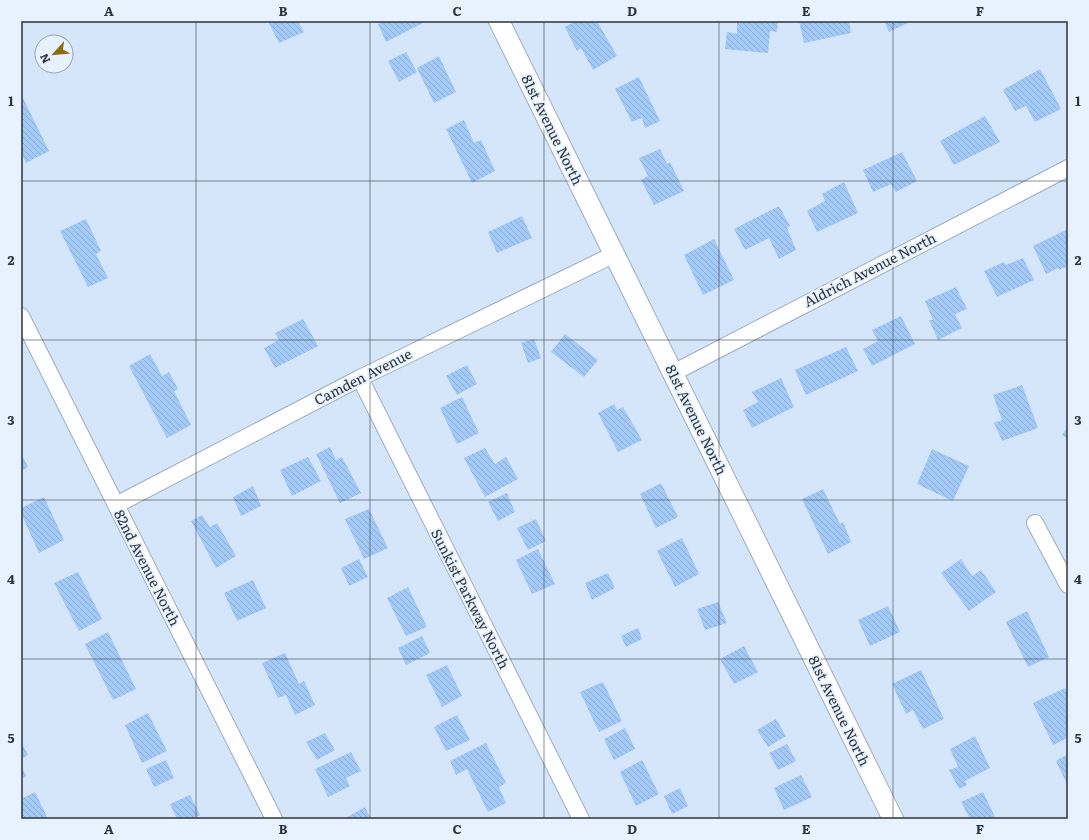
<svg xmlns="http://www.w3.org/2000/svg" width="1089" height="840" viewBox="0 0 1089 840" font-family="Literata,serif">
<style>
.building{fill:url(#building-back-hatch)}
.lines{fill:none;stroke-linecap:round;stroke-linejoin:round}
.minor-casing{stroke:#9cacbf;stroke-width:18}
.tertiary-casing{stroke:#9cacbf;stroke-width:22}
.minor{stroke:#fff;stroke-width:16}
.tertiary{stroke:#fff;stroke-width:20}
.grid{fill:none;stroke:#2c333a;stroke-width:1;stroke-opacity:0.55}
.labels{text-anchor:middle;stroke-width:4;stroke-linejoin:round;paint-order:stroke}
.street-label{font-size:14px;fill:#2c333a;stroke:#e8f2fe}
.neatline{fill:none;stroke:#2c333a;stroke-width:1.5}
.grid-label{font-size:13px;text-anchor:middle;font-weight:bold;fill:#2c333a}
</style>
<defs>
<pattern id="building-back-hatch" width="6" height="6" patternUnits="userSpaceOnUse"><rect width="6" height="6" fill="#a3c9f6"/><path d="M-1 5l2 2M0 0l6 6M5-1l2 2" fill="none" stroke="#8cadd4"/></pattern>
</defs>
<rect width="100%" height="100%" fill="#d5e6fa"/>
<path class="building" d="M 274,21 L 298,21 L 304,32 L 279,43 L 269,23 Z
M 383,21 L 421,21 L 423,23 L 386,42 L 378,24 Z
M 575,21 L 597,21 L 617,56 L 593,70 L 581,48 L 577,51 L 565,27 Z
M 754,21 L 778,21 L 777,32 L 770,31 L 768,53 L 725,49 L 727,32 L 737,34 L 737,22 L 753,22 Z
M 799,21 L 849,21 L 851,33 L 804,43 Z
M 884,21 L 912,21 L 889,32 Z
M 406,52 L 417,72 L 399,82 L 388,61 Z
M 439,56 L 456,92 L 434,103 L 417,68 Z
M 1040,69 L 1061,109 L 1035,122 L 1026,106 L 1015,111 L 1003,90 Z
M 639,77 L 660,121 L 645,128 L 642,118 L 632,122 L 615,89 Z
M 23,98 L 49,151 L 26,163 L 21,153 L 21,99 Z
M 985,116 L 1000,142 L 954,165 L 940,141 Z
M 464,120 L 474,143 L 481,140 L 495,171 L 472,183 L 446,129 Z
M 660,149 L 667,164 L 670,162 L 684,191 L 654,205 L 641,180 L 648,176 L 639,158 Z
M 902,152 L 917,181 L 896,192 L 891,184 L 873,192 L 863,170 Z
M 844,182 L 858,213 L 817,232 L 807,211 L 825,201 L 822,194 Z
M 779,206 L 790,226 L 787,228 L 796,250 L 779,259 L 769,238 L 745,250 L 734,229 Z
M 522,216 L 532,238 L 497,253 L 488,232 Z
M 86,219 L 101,251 L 96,254 L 108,278 L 88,287 L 60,231 Z
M 1068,229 L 1068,266 L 1059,270 L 1058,268 L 1046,274 L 1033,246 Z
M 714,239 L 734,280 L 703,295 L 684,255 Z
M 1023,258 L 1034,280 L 997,297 L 984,271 L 1004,262 L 1006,265 Z
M 956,287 L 967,309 L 955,314 L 962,328 L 938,340 L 929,320 L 933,320 L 925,301 Z
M 901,316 L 915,344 L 872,366 L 863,349 L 878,341 L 872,330 Z
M 303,319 L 318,346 L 275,368 L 264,348 L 279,340 L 275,333 Z
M 565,334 L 598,360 L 584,377 L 551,352 Z
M 534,339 L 541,358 L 528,363 L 521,343 Z
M 846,347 L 858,371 L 806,395 L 795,370 Z
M 150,354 L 162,376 L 169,372 L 178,389 L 174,391 L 191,425 L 167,438 L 129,366 Z
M 467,365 L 477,384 L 457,395 L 446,376 Z
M 781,378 L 794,407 L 752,428 L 743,410 L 758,402 L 752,392 Z
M 1022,385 L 1038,428 L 1002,441 L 994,423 L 1002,420 L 993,395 Z
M 462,397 L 479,433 L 457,444 L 440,408 Z
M 614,404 L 617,410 L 623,407 L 642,440 L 618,452 L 598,413 Z
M 1068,427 L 1068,439 L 1062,435 Z
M 330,447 L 336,460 L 342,457 L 361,493 L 340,503 L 316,454 Z
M 485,448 L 495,464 L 506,457 L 518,479 L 485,497 L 464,458 Z
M 932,449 L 969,466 L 953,501 L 917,484 Z
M 21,453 L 28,467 L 21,471 Z
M 308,457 L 321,481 L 292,496 L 280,470 Z
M 661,483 L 678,517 L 656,528 L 640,494 Z
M 253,486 L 261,506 L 241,516 L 233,497 Z
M 823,489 L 840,524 L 843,522 L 851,542 L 828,554 L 802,499 Z
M 507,493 L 515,512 L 498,521 L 488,502 Z
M 44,497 L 64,540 L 39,553 L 21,513 L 21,508 Z
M 369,509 L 388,548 L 364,559 L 345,519 Z
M 202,515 L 210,527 L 217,523 L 236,556 L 216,568 L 191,521 Z
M 536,519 L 546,541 L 528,550 L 517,528 Z
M 682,538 L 699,574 L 675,587 L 657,551 Z
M 538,549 L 555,584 L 532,594 L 516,560 Z
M 359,559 L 368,577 L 349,586 L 341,568 Z
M 961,559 L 972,576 L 981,570 L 996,592 L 969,611 L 941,573 Z
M 78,572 L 102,619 L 79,631 L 54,583 Z
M 608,573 L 615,588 L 592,600 L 585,583 Z
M 253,580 L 266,608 L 237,621 L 224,593 Z
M 408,587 L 427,627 L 406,636 L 387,598 Z
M 718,602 L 727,623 L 705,630 L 697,609 Z
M 888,606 L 900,632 L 870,646 L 858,620 Z
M 1027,611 L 1049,657 L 1028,667 L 1006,622 Z
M 638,628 L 642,639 L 626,647 L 621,636 Z
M 108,632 L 136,689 L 113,700 L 85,644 Z
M 422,636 L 430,653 L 406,665 L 398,648 Z
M 744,646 L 758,672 L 734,684 L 720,659 Z
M 285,653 L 299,684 L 304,681 L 315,705 L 295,715 L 286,695 L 278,698 L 262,663 Z
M 447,665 L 462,696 L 442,707 L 426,675 Z
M 921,670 L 944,719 L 923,729 L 913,710 L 906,714 L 892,684 Z
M 603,682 L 622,721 L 599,732 L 580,692 Z
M 1065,688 L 1068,694 L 1068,715 L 1067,715 L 1068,738 L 1053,745 L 1033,703 Z
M 148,713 L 167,751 L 142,763 L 125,725 Z
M 457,715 L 470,740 L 446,751 L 434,727 Z
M 776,719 L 786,736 L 768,747 L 757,730 Z
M 625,728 L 635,749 L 614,760 L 604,739 Z
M 325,733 L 335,750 L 317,760 L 306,742 Z
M 975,736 L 990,768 L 965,781 L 967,785 L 959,789 L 949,770 L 958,767 L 950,749 Z
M 21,742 L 28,755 L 21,759 Z
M 486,743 L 506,783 L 499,787 L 506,803 L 488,812 L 467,769 L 456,775 L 450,761 Z
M 787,744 L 796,761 L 778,770 L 769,753 Z
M 351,752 L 361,771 L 346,778 L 350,786 L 328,797 L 315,769 Z
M 1068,754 L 1068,786 L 1056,761 Z
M 166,760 L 174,778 L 154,787 L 146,769 Z
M 642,760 L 659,794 L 636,806 L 620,772 Z
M 21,765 L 26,776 L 21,779 Z
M 801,775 L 812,797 L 784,810 L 774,788 Z
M 680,788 L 688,806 L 672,814 L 664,796 Z
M 35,792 L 48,819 L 21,819 L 21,799 Z
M 983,792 L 996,819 L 970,819 L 961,802 Z
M 190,795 L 200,815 L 193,819 L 177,819 L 170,804 Z
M 365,807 L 371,819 L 344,819 Z"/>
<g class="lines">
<g class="minor-casing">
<path id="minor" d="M 21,316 L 274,819
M 673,373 L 1068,168
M 360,378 L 581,819
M 116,505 L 360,378 L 613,255
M 1035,523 L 1068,585"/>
</g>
<g class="tertiary-casing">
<path id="tertiary" d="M 499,21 C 629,288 762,553 893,819"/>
</g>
<use href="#minor" class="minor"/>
<use href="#tertiary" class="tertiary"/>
</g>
<path class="grid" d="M 196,21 L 196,819M 370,21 L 370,819M 544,21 L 544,819M 719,21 L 719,819M 893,21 L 893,819M 21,181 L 1068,181M 21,340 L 1068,340M 21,500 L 1068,500M 21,659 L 1068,659"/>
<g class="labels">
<g class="street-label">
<text transform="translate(552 130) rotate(64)" y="5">81st Avenue North</text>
<text transform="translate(870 270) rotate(-27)" y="5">Aldrich Avenue North</text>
<text transform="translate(363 377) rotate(-27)" y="5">Camden Avenue</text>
<text transform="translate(696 420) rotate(64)" y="5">81st Avenue North</text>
<text transform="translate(147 568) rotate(63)" y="5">82nd Avenue North</text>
<text transform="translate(470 599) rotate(63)" y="5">Sunkist Parkway North</text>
<text transform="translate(839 711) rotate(64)" y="5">81st Avenue North</text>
</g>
</g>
<rect width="1089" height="840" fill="none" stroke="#e8f2fe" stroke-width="44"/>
<g transform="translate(54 54) rotate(243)"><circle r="19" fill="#e8f2fe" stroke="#9da6b0"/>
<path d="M0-3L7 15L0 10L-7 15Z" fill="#8a6d0e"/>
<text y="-6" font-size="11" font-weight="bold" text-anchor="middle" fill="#2c333a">N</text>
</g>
<rect x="22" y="22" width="1045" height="796" class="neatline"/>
<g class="grid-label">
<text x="109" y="16">A</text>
<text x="283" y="16">B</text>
<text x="457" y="16">C</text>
<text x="632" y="16">D</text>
<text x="806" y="16">E</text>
<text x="980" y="16">F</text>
<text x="11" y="106">1</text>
<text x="1078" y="106">1</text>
<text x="11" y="265">2</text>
<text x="1078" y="265">2</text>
<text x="11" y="425">3</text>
<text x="1078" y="425">3</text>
<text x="11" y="584">4</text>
<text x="1078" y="584">4</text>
<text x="11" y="743">5</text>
<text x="1078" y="743">5</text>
<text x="109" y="834">A</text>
<text x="283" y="834">B</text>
<text x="457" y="834">C</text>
<text x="632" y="834">D</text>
<text x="806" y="834">E</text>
<text x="980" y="834">F</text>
</g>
</svg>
